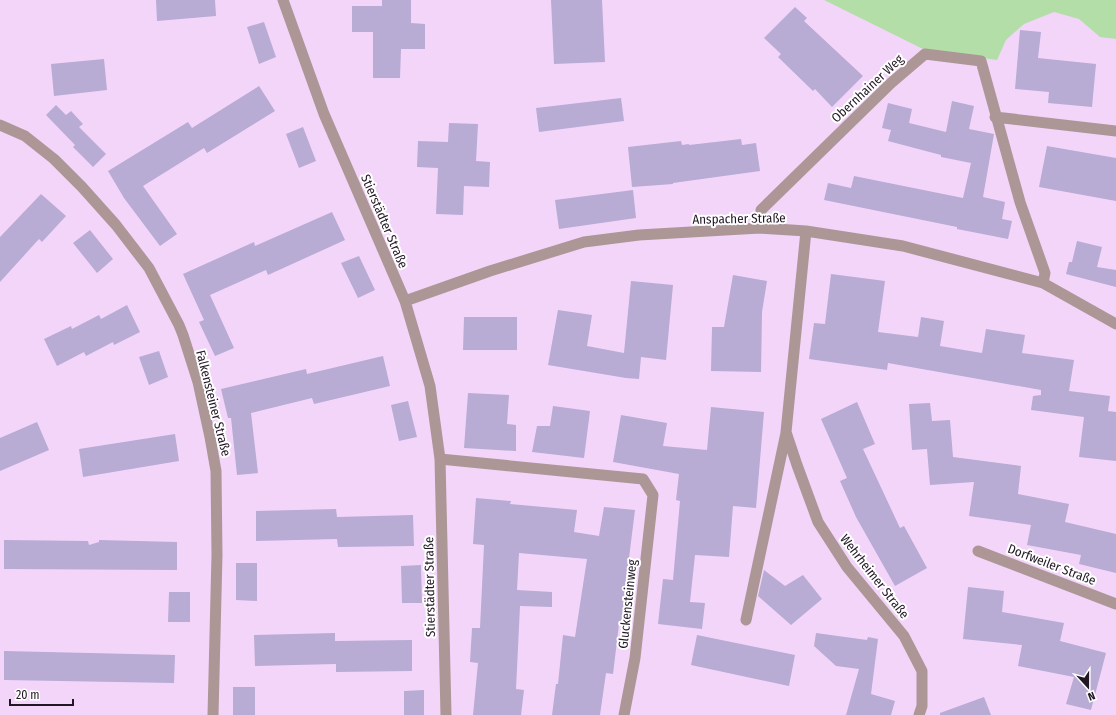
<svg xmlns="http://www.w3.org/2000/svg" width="1116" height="715" viewBox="0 0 1116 715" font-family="'Fira Sans Condensed',sans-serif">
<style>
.green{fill:#b3dea8}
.building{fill:#b8abd4}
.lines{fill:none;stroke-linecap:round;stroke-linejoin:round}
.minor{stroke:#ad9696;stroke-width:11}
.labels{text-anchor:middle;stroke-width:4;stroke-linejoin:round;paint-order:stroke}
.street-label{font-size:13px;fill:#211623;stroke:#fff}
</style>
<rect width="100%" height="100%" fill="#f3d5fa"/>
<path class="green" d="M 824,0 L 1116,0 L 1116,39 L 1100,37 L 1079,19 L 1054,12 L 1024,24 L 1006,40 L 997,60 L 925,50 Z"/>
<path class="building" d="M 156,0 L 215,0 L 216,16 L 157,21 Z
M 382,0 L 411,0 L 411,23 L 425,24 L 425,49 L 401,49 L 400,78 L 373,78 L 373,32 L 352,32 L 352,6 L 382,6 Z
M 551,0 L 602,0 L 605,62 L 554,64 Z
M 795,7 L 807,18 L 804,21 L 863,76 L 832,107 L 815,89 L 813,91 L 778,57 L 781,54 L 764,38 Z
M 264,22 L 276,57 L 259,64 L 247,27 Z
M 1020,30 L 1041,32 L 1038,58 L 1096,64 L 1092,107 L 1048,103 L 1049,92 L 1015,89 Z
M 104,59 L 107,90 L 54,96 L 51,64 Z
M 259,86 L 275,111 L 207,153 L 204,148 L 143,186 L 177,234 L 160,246 L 124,198 L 108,171 L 188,122 L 192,128 Z
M 621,98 L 624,121 L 539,132 L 536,108 Z
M 952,101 L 974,106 L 969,129 L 994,134 L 983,197 L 1005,202 L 1002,219 L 1012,221 L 1008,239 L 957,229 L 957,227 L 824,200 L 828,183 L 851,188 L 854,176 L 963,198 L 971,163 L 941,157 L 941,155 L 888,141 L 891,130 L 882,128 L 888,103 L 912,109 L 909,123 L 946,132 Z
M 56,105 L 66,115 L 71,111 L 83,124 L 79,127 L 106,154 L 93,167 L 73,147 L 75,145 L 46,115 Z
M 449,123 L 478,124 L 476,161 L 490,162 L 489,187 L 464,186 L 463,215 L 436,214 L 438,168 L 417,167 L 418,141 L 448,142 Z
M 303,127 L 316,161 L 299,168 L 286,134 Z
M 741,139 L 742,145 L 756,143 L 760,171 L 673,183 L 673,184 L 632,187 L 628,147 L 681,141 L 682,145 L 689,144 L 689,145 Z
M 1047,146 L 1116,158 L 1116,201 L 1039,187 Z
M 633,190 L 636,218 L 559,229 L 555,200 Z
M 41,194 L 66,216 L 42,242 L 39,239 L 0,282 L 0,237 Z
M 332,212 L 345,240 L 268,275 L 266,270 L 210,295 L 234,348 L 215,356 L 199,322 L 204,320 L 183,274 L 254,242 L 255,246 Z
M 90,230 L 113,259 L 97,273 L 73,243 Z
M 1077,241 L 1102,247 L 1097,267 L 1116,270 L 1116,287 L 1066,274 L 1069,262 L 1072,262 Z
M 359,256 L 375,290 L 358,298 L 341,263 Z
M 831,274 L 885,281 L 878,332 L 918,337 L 921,317 L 944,321 L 940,346 L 982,353 L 986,329 L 1025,335 L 1022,353 L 1074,360 L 1069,391 L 1110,396 L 1108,411 L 1116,412 L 1116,461 L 1079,457 L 1084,417 L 1031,410 L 1033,396 L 1041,395 L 1041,390 L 888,363 L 887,370 L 809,359 L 814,323 L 825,324 Z
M 733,275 L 767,281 L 762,312 L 761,372 L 711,371 L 712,327 L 724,327 Z
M 631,281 L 673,285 L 666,360 L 641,357 L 639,379 L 626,378 L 548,365 L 558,310 L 592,315 L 587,346 L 624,353 Z
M 127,305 L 140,332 L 114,345 L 113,342 L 86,356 L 84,352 L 57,366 L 44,339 L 71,326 L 72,329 L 99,315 L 101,319 Z
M 464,317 L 517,317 L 517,350 L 463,350 Z
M 159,351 L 168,377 L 149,385 L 139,357 Z
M 383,356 L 390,386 L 314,404 L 312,398 L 251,413 L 258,473 L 237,475 L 231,418 L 228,418 L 221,389 L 306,369 L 307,374 Z
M 468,393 L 509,395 L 507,424 L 516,425 L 516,451 L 464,448 Z
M 408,401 L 417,437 L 399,441 L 391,405 Z
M 857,402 L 875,444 L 863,449 L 900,528 L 904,526 L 927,568 L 895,586 L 856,517 L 840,481 L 847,478 L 821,419 Z
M 930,403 L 932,421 L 950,420 L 953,457 L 1021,466 L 1018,494 L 1069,504 L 1065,522 L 1116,534 L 1116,573 L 1079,564 L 1081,555 L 1027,545 L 1031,525 L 969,516 L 974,482 L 930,485 L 927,449 L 912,450 L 909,404 Z
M 553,406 L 590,411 L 584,458 L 532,452 L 537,426 L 550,426 Z
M 711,407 L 764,412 L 756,508 L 733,506 L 729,557 L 695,555 L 690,602 L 705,603 L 702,629 L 658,624 L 663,579 L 673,580 L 680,501 L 676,500 L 679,474 L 613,462 L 621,415 L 667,423 L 663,446 L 707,450 Z
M 37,422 L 49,450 L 0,471 L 0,438 Z
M 175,434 L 179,461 L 83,477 L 79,449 Z
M 476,498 L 511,501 L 510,504 L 577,510 L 574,532 L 599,536 L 604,507 L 635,510 L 625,590 L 626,590 L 621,624 L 619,624 L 613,674 L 606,673 L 600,715 L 552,715 L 556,684 L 558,684 L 563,635 L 575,637 L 587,559 L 519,553 L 517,590 L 552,592 L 552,607 L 520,606 L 516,689 L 524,690 L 521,715 L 473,715 L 478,663 L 470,662 L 472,628 L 480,628 L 484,545 L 473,544 Z
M 336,509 L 337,517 L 413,515 L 414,546 L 338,547 L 337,539 L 256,541 L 256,511 Z
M 4,540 L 88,541 L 89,545 L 99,542 L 99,540 L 177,542 L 177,570 L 4,569 Z
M 236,563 L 257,563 L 257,601 L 236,600 Z
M 421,565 L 422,603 L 402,603 L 401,566 Z
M 764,570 L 785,586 L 803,575 L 822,599 L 791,625 L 758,596 Z
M 968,587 L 1004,591 L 1002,612 L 1064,623 L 1060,641 L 1106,653 L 1091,710 L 1066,704 L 1074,677 L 1018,666 L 1022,645 L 963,639 Z
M 169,592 L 190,592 L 190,622 L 168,622 Z
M 335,633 L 335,641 L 412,640 L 412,671 L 336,672 L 336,664 L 255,666 L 254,635 Z
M 816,633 L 867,640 L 868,637 L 878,639 L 871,694 L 895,701 L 891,715 L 846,715 L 859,669 L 836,666 L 814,646 Z
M 697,635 L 795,655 L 789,686 L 691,665 Z
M 4,651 L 175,655 L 174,683 L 4,680 Z
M 233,687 L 255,687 L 255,715 L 233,715 Z
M 424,690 L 424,715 L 404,715 L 404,691 Z
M 984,697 L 991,715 L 940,715 L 940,713 Z"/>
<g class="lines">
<path class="minor" d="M 283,0 L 324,114 L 405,301 L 430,386 L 440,459 L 446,715
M 995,117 L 1116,131
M 0,125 L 25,136 L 54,159 L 82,187 L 116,225 L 149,268 L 179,325 L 183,335 L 198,382 L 210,437 L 216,471 L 217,555 L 213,715
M 760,228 L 761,210 L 891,83 L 925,54 L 981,61 L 1020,202 L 1045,273 L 1043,283
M 806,231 L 786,432 L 797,465 L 818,522 L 847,567 L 904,636 L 922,671 L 922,706 L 919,715
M 405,301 L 490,271 L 584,242 L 639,235 L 760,228 L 806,231 L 903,246 L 1043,283 L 1116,324
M 440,459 L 643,479 L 653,495 L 635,658 L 624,715
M 978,551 L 1116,604
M 746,620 L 786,433"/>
</g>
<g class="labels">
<g class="street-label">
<text transform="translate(867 88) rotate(-43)" y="5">Obernhainer Weg</text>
<text transform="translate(739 218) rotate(-1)" y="5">Anspacher Straße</text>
<text transform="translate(385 221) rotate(67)" y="5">Stierstädter Straße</text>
<text transform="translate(214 403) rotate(76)" y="5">Falkensteiner Straße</text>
<text transform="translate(1052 564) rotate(21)" y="5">Dorfweiler Straße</text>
<text transform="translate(875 576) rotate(52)" y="5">Wehrheimer Straße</text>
<text transform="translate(429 587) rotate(-91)" y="5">Stierstädter Straße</text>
<text transform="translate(627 604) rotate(-84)" y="5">Gluckensteinweg</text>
</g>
</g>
<g transform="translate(1088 687) rotate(159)" stroke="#ffffff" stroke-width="3" paint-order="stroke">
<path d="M0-3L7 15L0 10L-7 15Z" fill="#211623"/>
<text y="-6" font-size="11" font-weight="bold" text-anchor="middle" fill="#211623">N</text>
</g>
<path d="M10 699v6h63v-6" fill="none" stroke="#211623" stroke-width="2"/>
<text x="16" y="699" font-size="12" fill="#211623" stroke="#ffffff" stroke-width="3" paint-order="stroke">20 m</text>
</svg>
